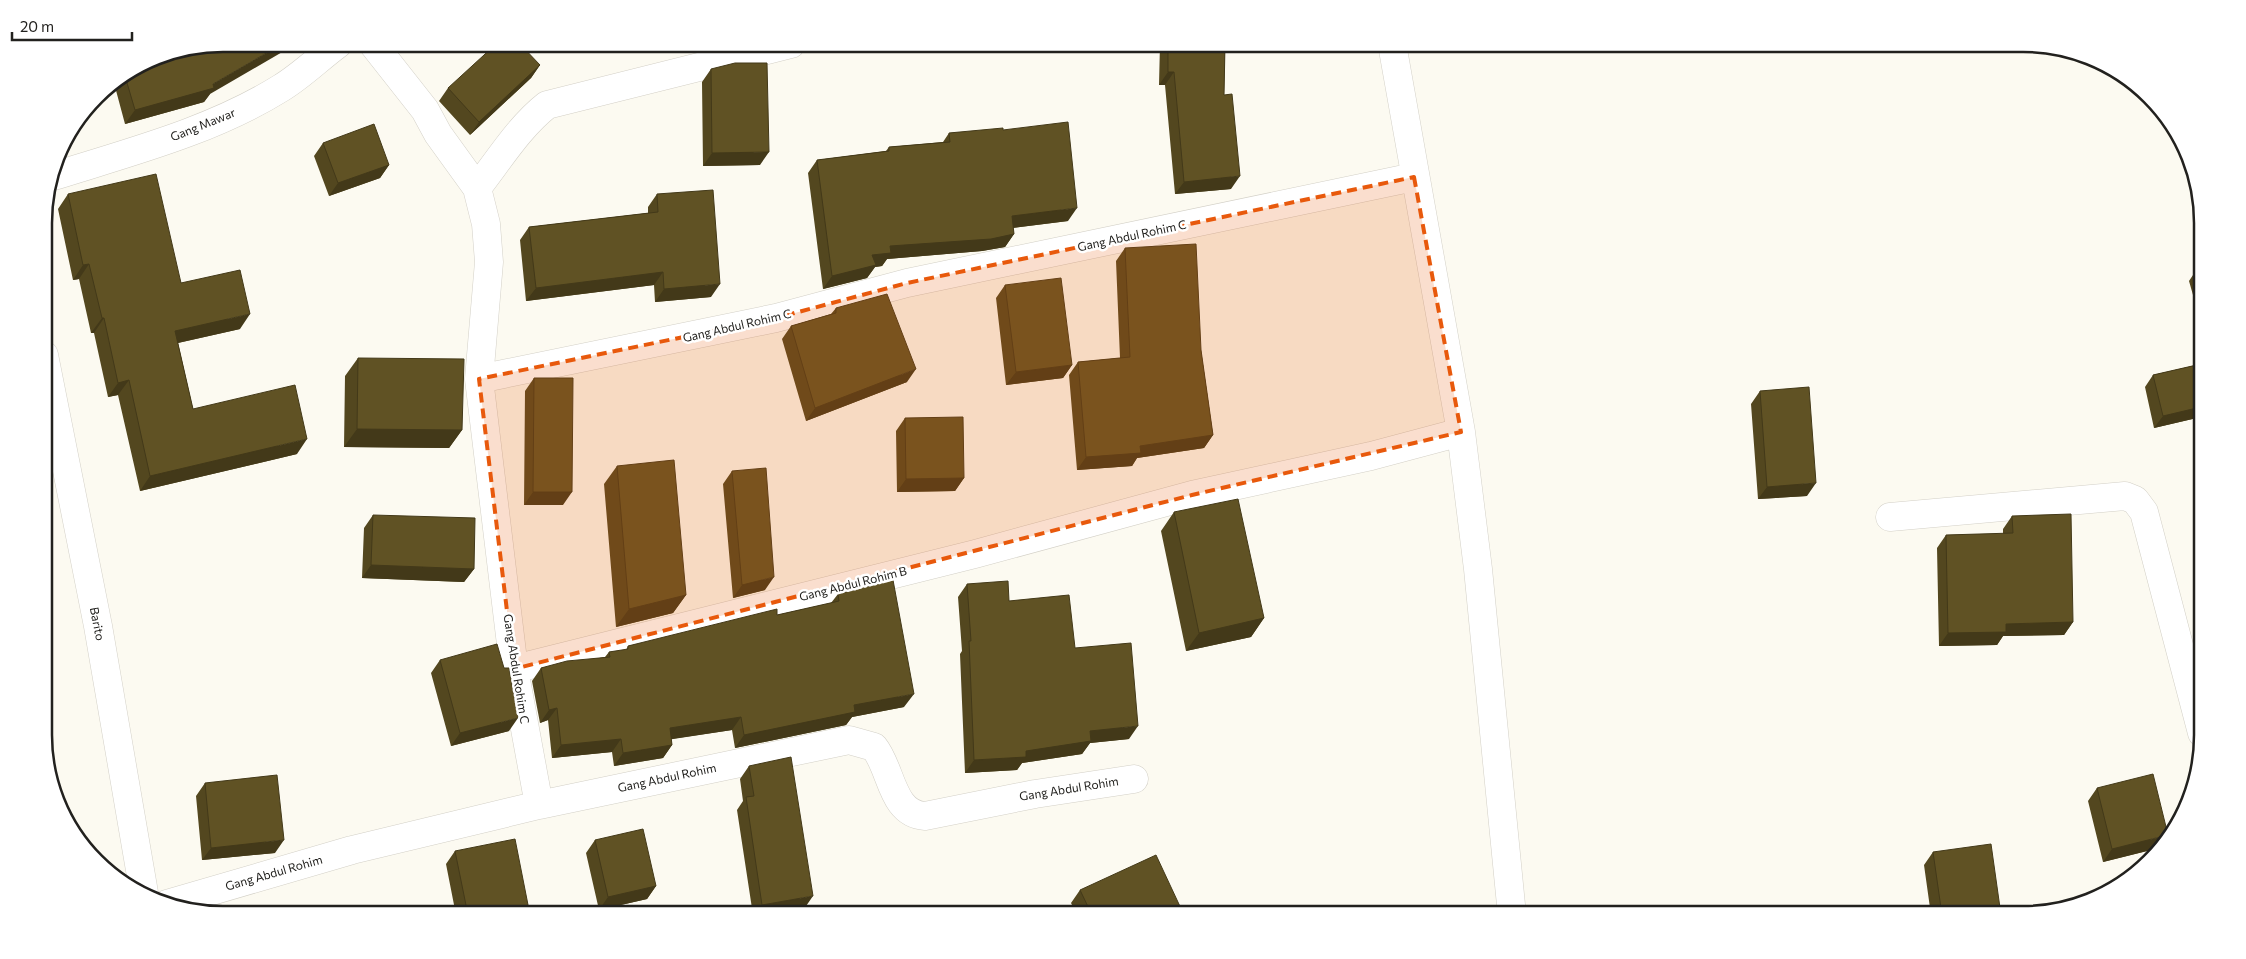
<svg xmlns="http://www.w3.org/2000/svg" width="2246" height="959" viewBox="0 0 2246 959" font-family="Commissioner,sans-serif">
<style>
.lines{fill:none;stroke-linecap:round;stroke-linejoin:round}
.street-casing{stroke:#d3d0c7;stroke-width:29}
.secondary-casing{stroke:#d3d0c7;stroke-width:29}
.street{stroke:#fff;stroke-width:28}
.secondary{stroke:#fff;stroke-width:28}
.wall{fill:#53471f}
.shaded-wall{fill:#433919}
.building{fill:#605224;stroke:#433919}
.marked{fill:#e8590c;fill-opacity:0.2;stroke:#e8590c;stroke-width:4;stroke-dasharray:10 6;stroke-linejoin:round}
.labels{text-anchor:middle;stroke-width:5;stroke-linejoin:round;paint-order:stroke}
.street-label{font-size:12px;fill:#22211e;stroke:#fff}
.rim{fill:none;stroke:#22211e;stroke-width:2.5}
</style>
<rect width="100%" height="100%" fill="#fcfaf1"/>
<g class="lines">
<g class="street-casing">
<path id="street" d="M 373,44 L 425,110 L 438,134 L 477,188 L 486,224 L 489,262 L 479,379
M 1392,44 L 1461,432 L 1478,569 L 1512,915
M 54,176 C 130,152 212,131 281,88 C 301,76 319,58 338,44
M 477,188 C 499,160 519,127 547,105 L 791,44
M 1890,517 L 2125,496 L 2135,500 L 2144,512 L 2202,733
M 514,669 L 975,554 L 1192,495 L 1371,456 L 1461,432
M 539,805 L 514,669 L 479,379 L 776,318 L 907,283 L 1414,177
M 167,904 L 352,850 L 539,805 L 849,740 L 874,747 C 892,769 891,814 925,816 L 1035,794 L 1134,779"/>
</g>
<g class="secondary-casing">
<path id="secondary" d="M 44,355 L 98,626 L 144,893"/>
</g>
<use href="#street" class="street"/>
<use href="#secondary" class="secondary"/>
</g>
<path class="wall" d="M 1160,44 L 1225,44 L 1224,95 L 1231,189 L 1175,194 L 1165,85 L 1159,85 Z
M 155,57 L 210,94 L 204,102 L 125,124 L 114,83 Z
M 540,65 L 531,78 L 470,135 L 439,101 L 448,88 Z
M 711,69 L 760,165 L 703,166 L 702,82 Z
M 1003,130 L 1068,221 L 1013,228 L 1014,234 L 1005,247 L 982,251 L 887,259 L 882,266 L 875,267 L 867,278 L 823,289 L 808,173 L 817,160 L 886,151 L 889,147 L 943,142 L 949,133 Z
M 323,143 L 389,165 L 380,178 L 329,196 L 314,156 Z
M 68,194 L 240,329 L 178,343 L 193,409 L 297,454 L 140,491 L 118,395 L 108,397 L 94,333 L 91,333 L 79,279 L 73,280 L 58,209 Z
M 657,194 L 711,297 L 655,302 L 654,285 L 526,301 L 520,240 L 529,227 L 648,213 L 648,207 Z
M 1125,248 L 1201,350 L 1213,435 L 1204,448 L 1137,458 L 1132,466 L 1077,470 L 1069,375 L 1078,362 L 1120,358 L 1116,261 Z
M 2201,268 L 2201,323 L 2189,281 L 2197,269 Z
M 1005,285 L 1072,365 L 1063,378 L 1006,385 L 996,298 Z
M 836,308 L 907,382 L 806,421 L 782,339 L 791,326 L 831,314 Z
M 358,358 L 462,430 L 449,448 L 344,447 L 345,376 Z
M 2201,364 L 2201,417 L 2154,428 L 2145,387 L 2153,375 Z
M 534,378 L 563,505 L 524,505 L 525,391 Z
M 1760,391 L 1807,496 L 1758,499 L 1751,404 Z
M 905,418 L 964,478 L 955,491 L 897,492 L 896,431 Z
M 617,466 L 686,595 L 673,613 L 616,627 L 604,484 Z
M 732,471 L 765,590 L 733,598 L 723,484 Z
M 1174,512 L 1264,618 L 1251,637 L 1186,651 L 1161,531 Z
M 373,515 L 474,569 L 464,582 L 362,578 L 364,528 Z
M 2012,516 L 2073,622 L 2064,635 L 2003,636 L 1997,645 L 1939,646 L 1937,548 L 1946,535 L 2003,534 L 2003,529 Z
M 967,584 L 1009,601 L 1075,648 L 1129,739 L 1090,743 L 1082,754 L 1022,763 L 1017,770 L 965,773 L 960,654 L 962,651 L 958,597 Z
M 838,594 L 904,707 L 852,717 L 846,725 L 735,748 L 732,730 L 671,739 L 672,745 L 663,758 L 614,766 L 612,752 L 552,758 L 548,720 L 540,723 L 532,681 L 541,668 L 605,657 L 609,652 L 626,650 L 628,646 L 777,615 L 831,603 Z
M 440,660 L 509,731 L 451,746 L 431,673 Z
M 749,766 L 804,909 L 770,915 L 753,915 L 737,810 L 743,801 L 740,779 Z
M 205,783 L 275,853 L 202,860 L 196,796 Z
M 2097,788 L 2159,848 L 2103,862 L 2088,801 Z
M 595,840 L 656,886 L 647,899 L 599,910 L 586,853 Z
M 455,851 L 530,915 L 456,915 L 446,864 Z
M 1933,852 L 2001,915 L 1931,915 L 1924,865 Z
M 1080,890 L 1184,915 L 1077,915 L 1071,903 Z"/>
<path class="shaded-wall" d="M 282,44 L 296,44 L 210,94 L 204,102 L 125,124 L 135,110 L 213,84 Z
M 540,65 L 531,78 L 470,135 L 479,122 Z
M 1168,72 L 1174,72 L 1165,85 L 1159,85 Z
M 769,152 L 760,165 L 703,166 L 712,153 Z
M 389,165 L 380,178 L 329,196 L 338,183 Z
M 1240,176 L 1231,189 L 1175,194 L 1184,182 Z
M 1077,208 L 1068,221 L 1003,229 L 1012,216 Z
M 1014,234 L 1005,247 L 982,251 L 887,259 L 882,266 L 875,267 L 867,278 L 823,289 L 832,276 L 890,246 Z
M 89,264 L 79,279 L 73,280 L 83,265 Z
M 663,272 L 654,285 L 526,301 L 536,288 Z
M 720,284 L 711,297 L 655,302 L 664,289 Z
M 250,314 L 240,329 L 164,346 L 175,331 Z
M 102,318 L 104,318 L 94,333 L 91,333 Z
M 1072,365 L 1063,378 L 1006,385 L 1016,372 Z
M 916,369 L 907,382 L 806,421 L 815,408 Z
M 129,380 L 118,395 L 108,397 L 118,383 Z
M 2201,407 L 2201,417 L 2154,428 L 2163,416 Z
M 357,429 L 462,430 L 449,448 L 344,447 Z
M 1213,435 L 1204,448 L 1137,458 L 1132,466 L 1077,470 L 1086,457 L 1140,446 Z
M 307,439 L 297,454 L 140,491 L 150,476 Z
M 964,478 L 955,491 L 897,492 L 906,479 Z
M 1816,483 L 1807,496 L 1758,499 L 1767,487 Z
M 533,492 L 572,492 L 563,505 L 524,505 Z
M 371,565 L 474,569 L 464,582 L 362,578 Z
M 774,577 L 765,590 L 733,598 L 742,585 Z
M 686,595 L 673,613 L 616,627 L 629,609 Z
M 1264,618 L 1251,637 L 1186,651 L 1199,633 Z
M 2073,622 L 2064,635 L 2003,636 L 1997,645 L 1939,646 L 1948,633 L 2006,624 Z
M 914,694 L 904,707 L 852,717 L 846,725 L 735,748 L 744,735 L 854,705 Z
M 557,708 L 548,720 L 540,723 L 549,710 Z
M 741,717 L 732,730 L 660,741 L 670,728 Z
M 518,718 L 509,731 L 451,746 L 460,733 Z
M 1138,726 L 1129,739 L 1090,743 L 1082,754 L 1022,763 L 1017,770 L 965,773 L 974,760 L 1026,751 L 1090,731 Z
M 621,739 L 612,752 L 552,758 L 561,745 Z
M 672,745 L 663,758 L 614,766 L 623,753 Z
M 2168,835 L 2159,848 L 2103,862 L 2112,849 Z
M 284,840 L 275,853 L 202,860 L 211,848 Z
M 656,886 L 647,899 L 599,910 L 608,897 Z
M 813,896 L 804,909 L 770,915 L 755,915 L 762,905 Z"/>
<path class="building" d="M 223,44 L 282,44 L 213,84 L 214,88 L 135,110 L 125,76 L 155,57 Z
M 496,44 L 520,44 L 540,65 L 479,122 L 448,88 Z
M 1168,44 L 1225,44 L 1224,95 L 1232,94 L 1240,176 L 1184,182 L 1174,72 L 1168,72 Z
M 735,63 L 767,63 L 769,152 L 712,153 L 711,69 Z
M 1068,122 L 1077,208 L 1012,216 L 1014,234 L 991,239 L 890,246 L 891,253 L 872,255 L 876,265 L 832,276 L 817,160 L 889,151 L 889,147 L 950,142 L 949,133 L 1003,128 L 1003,130 Z
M 374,124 L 389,165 L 338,183 L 323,143 Z
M 156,174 L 181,283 L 240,270 L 250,314 L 175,331 L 193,409 L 295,385 L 307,439 L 150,476 L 129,380 L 118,383 L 104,318 L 102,318 L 89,264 L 83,265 L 68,194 Z
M 713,190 L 720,284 L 664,289 L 663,272 L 536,288 L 529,227 L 658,212 L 657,194 Z
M 1196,244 L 1201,350 L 1213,435 L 1140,446 L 1141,453 L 1086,457 L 1078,362 L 1130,357 L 1125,248 Z
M 2201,268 L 2201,282 L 2197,269 Z
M 1061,278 L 1072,365 L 1016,372 L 1005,285 Z
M 887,294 L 916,369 L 815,408 L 791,326 L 836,313 L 836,308 Z
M 358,358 L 464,359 L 462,430 L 357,429 Z
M 2201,364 L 2201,407 L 2163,416 L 2153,375 Z
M 534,378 L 573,378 L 572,492 L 533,492 Z
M 1809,387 L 1816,483 L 1767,487 L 1760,391 Z
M 963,417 L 964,478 L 906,479 L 905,418 Z
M 674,460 L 686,595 L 629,609 L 617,466 Z
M 766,468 L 774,577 L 742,585 L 732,471 Z
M 1238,499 L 1264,618 L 1199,633 L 1174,512 Z
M 2071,514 L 2073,622 L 2006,624 L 2006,632 L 1948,633 L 1946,535 L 2013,533 L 2012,516 Z
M 373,515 L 475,518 L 474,569 L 371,565 Z
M 893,580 L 914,694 L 854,705 L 855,712 L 744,735 L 741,717 L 670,728 L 672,745 L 623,753 L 621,739 L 561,745 L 557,708 L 549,710 L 541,668 L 567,661 L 610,657 L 609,652 L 628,649 L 628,646 L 777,609 L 777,615 L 839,601 L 838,594 Z
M 1008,581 L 1009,601 L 1069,595 L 1075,648 L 1131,643 L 1138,726 L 1090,731 L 1091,741 L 1026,751 L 1026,757 L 974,760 L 969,641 L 971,641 L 967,584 Z
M 497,644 L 504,668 L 509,668 L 518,718 L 460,733 L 440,660 Z
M 791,757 L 813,896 L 762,905 L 746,797 L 754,796 L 749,766 Z
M 2153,774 L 2168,835 L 2112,849 L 2097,788 Z
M 277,775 L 284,840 L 211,848 L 205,783 Z
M 643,829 L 656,886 L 608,897 L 595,840 Z
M 515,839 L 530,915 L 468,915 L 455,851 Z
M 1991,844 L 2001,915 L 1942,915 L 1933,852 Z
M 1156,855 L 1184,915 L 1092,915 L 1080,890 Z"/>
<path class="marked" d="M 1414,177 L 1461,432 L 1192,495 L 514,669 L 479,379 L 776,318 L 907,283 Z"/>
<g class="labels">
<g class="street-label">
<text transform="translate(203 125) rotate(-22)" y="4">Gang Mawar</text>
<text transform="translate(1132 236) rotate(-12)" y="4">Gang Abdul Rohim C</text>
<text transform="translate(737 326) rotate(-13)" y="4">Gang Abdul Rohim C</text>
<text transform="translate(853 584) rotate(-14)" y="4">Gang Abdul Rohim B</text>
<text transform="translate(97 624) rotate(79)" y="4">Barito</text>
<text transform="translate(516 669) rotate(81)" y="4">Gang Abdul Rohim C</text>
<text transform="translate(667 778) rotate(-12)" y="4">Gang Abdul Rohim</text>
<text transform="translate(1069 789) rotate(-9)" y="4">Gang Abdul Rohim</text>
<text transform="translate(274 873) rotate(-16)" y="4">Gang Abdul Rohim</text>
</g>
</g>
<path d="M0 0H2246V959H0ZM223 52H2023A171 171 0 0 1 2194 223V735A171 171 0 0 1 2023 906H223A171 171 0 0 1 52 735V223A171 171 0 0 1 223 52Z" fill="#fff" fill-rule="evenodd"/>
<path class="rim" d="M223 52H2023A171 171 0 0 1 2194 223V735A171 171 0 0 1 2023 906H223A171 171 0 0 1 52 735V223A171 171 0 0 1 223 52Z"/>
<path d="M12 32v8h120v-8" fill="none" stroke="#22211e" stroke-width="2.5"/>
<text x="20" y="32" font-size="15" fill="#22211e" stroke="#ffffff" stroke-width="4" paint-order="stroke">20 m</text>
</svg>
